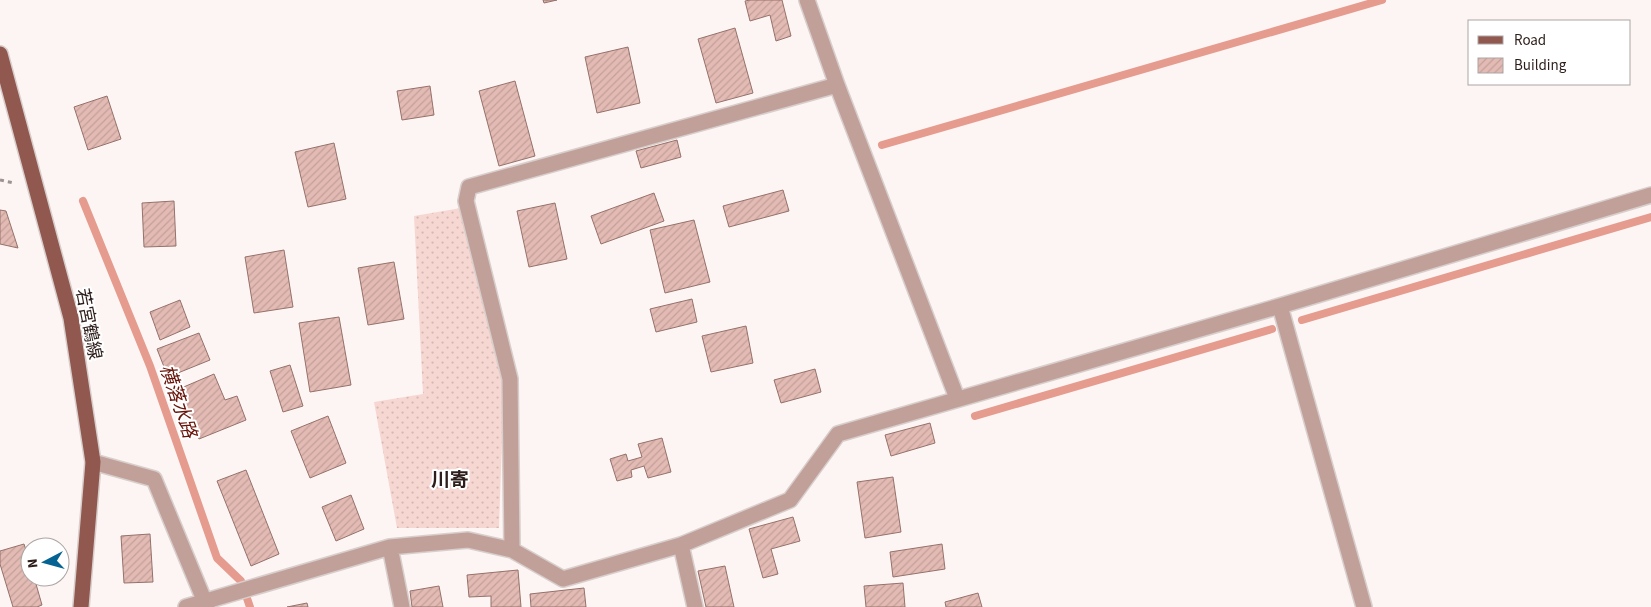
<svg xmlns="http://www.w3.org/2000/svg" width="1651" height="607" viewBox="0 0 1651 607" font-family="'Source Sans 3','Noto Sans JP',sans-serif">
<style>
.grass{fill:url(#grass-dots)}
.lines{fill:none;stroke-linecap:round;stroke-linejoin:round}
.stream{stroke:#e59c8f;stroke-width:8}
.building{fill:url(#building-hatch);stroke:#95716a}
.minor-casing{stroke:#d8cecc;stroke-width:18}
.major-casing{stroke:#d8cecc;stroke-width:18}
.path{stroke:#9e9391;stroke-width:3;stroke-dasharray:4 4;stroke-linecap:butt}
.minor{stroke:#c1a09a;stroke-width:15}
.major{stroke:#90584e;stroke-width:15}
.labels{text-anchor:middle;stroke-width:4;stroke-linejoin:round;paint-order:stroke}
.street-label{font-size:18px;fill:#2d1e1b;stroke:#fff}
.water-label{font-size:19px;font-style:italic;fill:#681309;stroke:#fff}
.neighbourhood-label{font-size:19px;font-weight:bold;fill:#2d1e1b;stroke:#fff}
</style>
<defs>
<pattern id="grass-dots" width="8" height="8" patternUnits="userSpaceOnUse" patternTransform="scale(1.25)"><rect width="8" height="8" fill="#f7d7d2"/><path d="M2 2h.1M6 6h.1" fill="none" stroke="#d4b8b4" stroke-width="1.8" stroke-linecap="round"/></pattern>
<pattern id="building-hatch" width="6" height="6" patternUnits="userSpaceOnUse" patternTransform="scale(1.25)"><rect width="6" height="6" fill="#e3bbb4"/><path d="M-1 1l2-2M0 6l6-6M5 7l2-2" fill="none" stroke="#c3a09a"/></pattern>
</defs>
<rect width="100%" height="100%" fill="#fdf5f3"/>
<path class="grass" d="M 461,208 L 504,379 L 499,528 L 397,528 L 374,402 L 423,394 L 414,216 Z"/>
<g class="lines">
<path class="stream" d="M 882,145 L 1382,0
M 83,201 L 150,366 L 217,558 L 241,581 L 250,607
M 1302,320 L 1651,217
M 975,416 L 1272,329"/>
</g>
<path class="building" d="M 543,0 L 557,0 L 544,3 Z
M 750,0 L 782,0 L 791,36 L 776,41 L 770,15 L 750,21 L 745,1 Z
M 735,28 L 753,93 L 716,103 L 698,39 Z
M 628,47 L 640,103 L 597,113 L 585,57 Z
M 515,81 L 535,156 L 499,166 L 479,91 Z
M 430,86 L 434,115 L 402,120 L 397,91 Z
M 107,96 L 121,139 L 88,150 L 74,107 Z
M 677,140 L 681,157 L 641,168 L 636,151 Z
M 334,143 L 346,199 L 308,207 L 295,152 Z
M 783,190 L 789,211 L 729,227 L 723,206 Z
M 654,193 L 664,221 L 601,244 L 591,216 Z
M 174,201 L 176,246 L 144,247 L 142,203 Z
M 555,203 L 567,259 L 529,267 L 517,211 Z
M 0,210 L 6,211 L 18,248 L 0,244 Z
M 694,220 L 710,282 L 665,293 L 650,230 Z
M 284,250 L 293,307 L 254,313 L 245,257 Z
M 394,262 L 404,319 L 368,325 L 358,268 Z
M 692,299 L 697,322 L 656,332 L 650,309 Z
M 180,300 L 190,327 L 160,340 L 150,312 Z
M 339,317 L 351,385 L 310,392 L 299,323 Z
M 746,326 L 753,363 L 711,372 L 702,336 Z
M 199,333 L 210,360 L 168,377 L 157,349 Z
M 290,365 L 303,406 L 283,412 L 270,371 Z
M 815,369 L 821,392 L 781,403 L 774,380 Z
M 214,374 L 225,400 L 237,396 L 246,420 L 199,439 L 179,389 Z
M 328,416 L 346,463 L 310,478 L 291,431 Z
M 930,423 L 935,443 L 891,456 L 885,435 Z
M 662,438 L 671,472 L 648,478 L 644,466 L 631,470 L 632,477 L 617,481 L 610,459 L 626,454 L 628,461 L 642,457 L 638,444 Z
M 246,470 L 279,554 L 251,566 L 217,481 Z
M 893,477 L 901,532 L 865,538 L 857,482 Z
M 351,495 L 364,529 L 336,541 L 322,507 Z
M 793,517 L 800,541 L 771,549 L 778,574 L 763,578 L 749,529 Z
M 150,534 L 153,582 L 124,583 L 121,536 Z
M 24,544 L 30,563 L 30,577 L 34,577 L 42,605 L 37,607 L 13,607 L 0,564 L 0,551 Z
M 942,544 L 945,569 L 893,577 L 890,552 Z
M 725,566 L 734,607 L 706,607 L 698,571 Z
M 518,570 L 521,607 L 491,607 L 491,596 L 469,597 L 467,575 Z
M 903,583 L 905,607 L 866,607 L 864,586 Z
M 439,586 L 443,607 L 412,607 L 410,591 Z
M 584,588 L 586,607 L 531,607 L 530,594 Z
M 978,593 L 982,607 L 946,607 L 945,602 Z
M 307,603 L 308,607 L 287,607 Z"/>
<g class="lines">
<g class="minor-casing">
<path id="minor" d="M 807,0 L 837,85 L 957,398
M 1280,306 L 1364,607
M 93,462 L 154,479 L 207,607
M 681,545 L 695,607
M 390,547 L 402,607
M 512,550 L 510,379 L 466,201 L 469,187 L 837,85
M 186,607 L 390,547 L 468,540 L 512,550 L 563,579 L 681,545 L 790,500 L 838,434 L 1280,306 L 1651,195"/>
</g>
<g class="major-casing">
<path id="major" d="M 0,54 L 71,318 L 93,462 L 81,607"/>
</g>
<path class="path" d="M 0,180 L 14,183"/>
<use href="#minor" class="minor"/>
<use href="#major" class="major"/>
</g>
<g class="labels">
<g class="street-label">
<text transform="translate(89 324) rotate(79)" y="6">若宮鶴線</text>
</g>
<g class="water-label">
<text transform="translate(179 401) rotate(71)" y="7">横落水路</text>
</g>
<g class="neighbourhood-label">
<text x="450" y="486">川寄</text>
</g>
</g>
<rect x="1468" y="20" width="162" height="65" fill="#ffffff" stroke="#aba5a4"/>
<rect x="1478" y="36" width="25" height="8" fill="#90584e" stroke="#aba5a4"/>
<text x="1514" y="45" font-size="15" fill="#2d1e1b">Road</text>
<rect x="1478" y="58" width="25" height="15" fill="url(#building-hatch)" stroke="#aba5a4"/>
<text x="1514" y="70" font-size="15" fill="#2d1e1b">Building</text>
<g transform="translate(45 562) rotate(264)"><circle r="24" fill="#ffffff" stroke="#aba5a4"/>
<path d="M0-4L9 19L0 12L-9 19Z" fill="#056393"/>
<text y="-8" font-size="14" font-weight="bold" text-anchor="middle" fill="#2d1e1b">N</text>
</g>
</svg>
